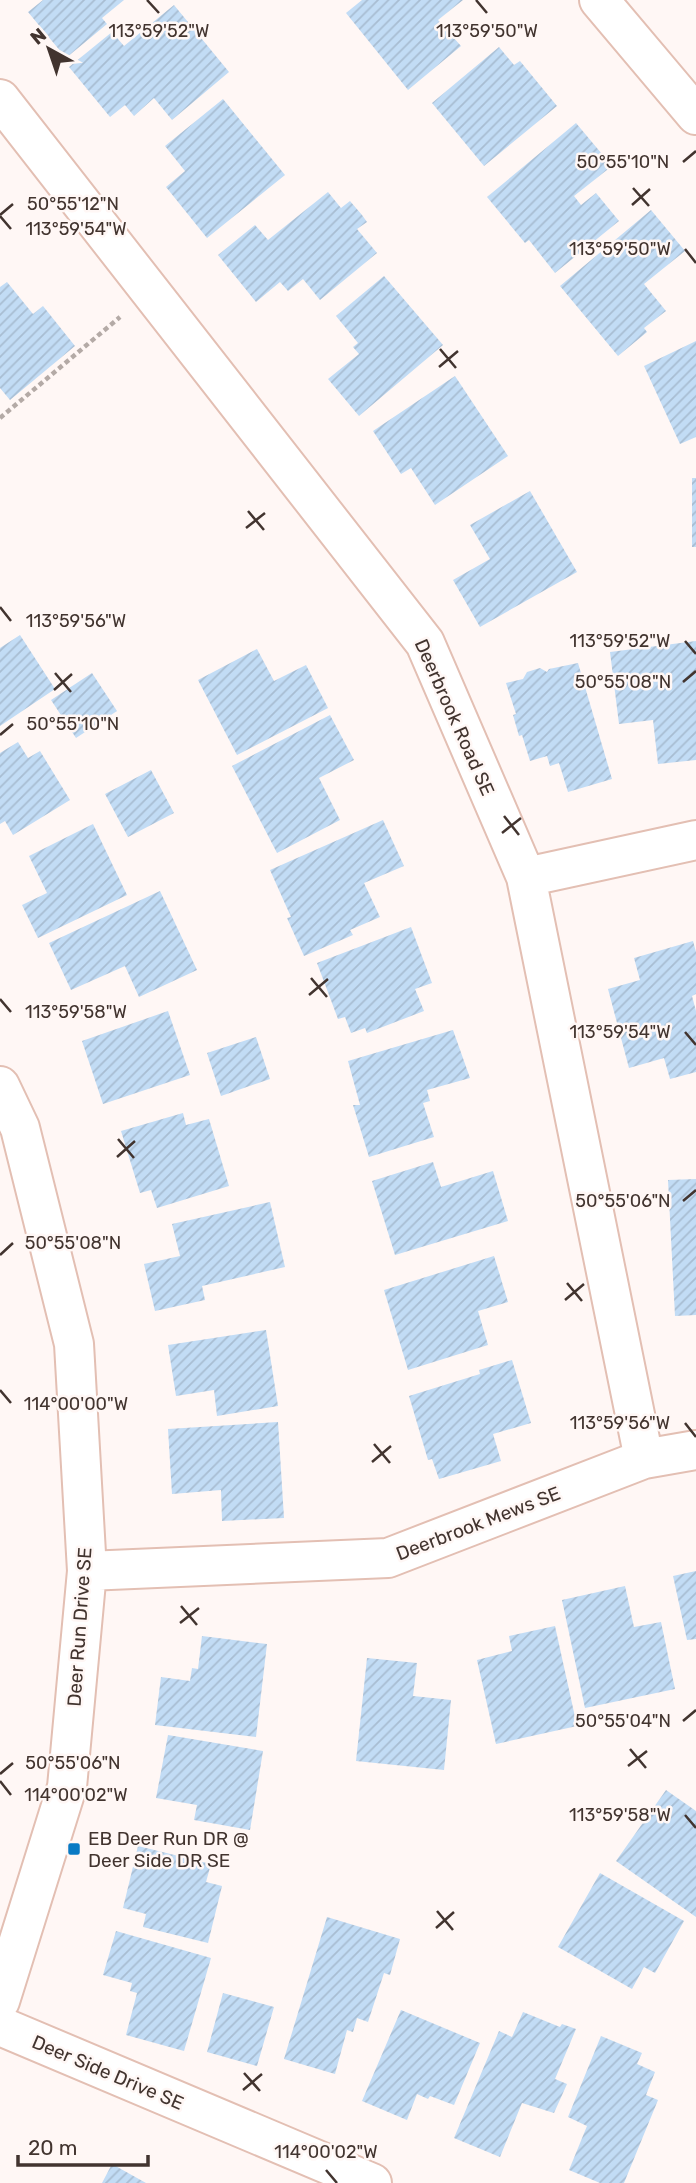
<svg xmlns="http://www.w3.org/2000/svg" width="696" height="2183" viewBox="0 0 696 2183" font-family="Rubik,sans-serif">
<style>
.building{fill:url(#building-hatch)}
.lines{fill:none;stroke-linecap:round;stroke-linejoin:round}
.minor-casing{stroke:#e3bfb3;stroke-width:42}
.path{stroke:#b4aaa6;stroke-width:4.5;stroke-dasharray:5 3.5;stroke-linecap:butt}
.minor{stroke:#fff;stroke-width:38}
.ticks{fill:none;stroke:#42342f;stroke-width:2.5}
.poi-dot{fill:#097ac4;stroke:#fff7f5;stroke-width:2.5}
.labels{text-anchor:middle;stroke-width:5;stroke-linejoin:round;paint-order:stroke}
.street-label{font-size:19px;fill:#42342f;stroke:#fff7f5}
.poi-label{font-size:19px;fill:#42342f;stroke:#fff7f5;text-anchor:start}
.ticks-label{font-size:18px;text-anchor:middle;fill:#42342f;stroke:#fff7f5;stroke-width:5;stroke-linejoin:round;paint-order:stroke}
</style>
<defs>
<pattern id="building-hatch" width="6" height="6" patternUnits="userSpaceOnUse" patternTransform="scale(1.75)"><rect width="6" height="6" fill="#c2dcf5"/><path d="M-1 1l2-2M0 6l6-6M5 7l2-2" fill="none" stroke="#a8bdd2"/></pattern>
</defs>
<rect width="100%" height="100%" fill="#fff7f5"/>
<path class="building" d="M 43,0 L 124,0 L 102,18 L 107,24 L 66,58 L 28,12 Z
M 362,0 L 463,0 L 438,20 L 461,46 L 408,90 L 346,13 Z
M 174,5 L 229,72 L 172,120 L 154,98 L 134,116 L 125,105 L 110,117 L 69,67 L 112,32 L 124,46 Z
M 499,47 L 514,65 L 520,61 L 557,106 L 484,166 L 432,103 Z
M 223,99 L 285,175 L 207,238 L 166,187 L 185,171 L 165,146 Z
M 576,123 L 612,166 L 574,196 L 581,205 L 596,193 L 619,221 L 555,273 L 529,240 L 525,243 L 487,197 Z
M 328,192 L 341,208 L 350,201 L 362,215 L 367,222 L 357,229 L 377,253 L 320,300 L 303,279 L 288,291 L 280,282 L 256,302 L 218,255 L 255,225 L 268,240 Z
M 651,210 L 685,251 L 644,284 L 666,311 L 644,328 L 647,332 L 618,356 L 560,286 Z
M 384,276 L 443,345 L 359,416 L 328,379 L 359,354 L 353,347 L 358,343 L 336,316 Z
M 7,282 L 33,314 L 43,306 L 75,346 L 10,400 L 0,388 L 0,287 Z
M 696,341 L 696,437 L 680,444 L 644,366 Z
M 455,376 L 508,456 L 435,505 L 411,468 L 401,474 L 373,431 Z
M 692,478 L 696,478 L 696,547 L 692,547 Z
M 530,491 L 577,572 L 480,627 L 453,580 L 490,559 L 470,525 Z
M 20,635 L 55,689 L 0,726 L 0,648 Z
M 696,641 L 696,760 L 658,764 L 653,720 L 619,724 L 610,652 Z
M 257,649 L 274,681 L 306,665 L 328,708 L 237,755 L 198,680 Z
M 578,663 L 612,779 L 568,792 L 559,763 L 550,766 L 547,756 L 530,761 L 522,735 L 519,736 L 513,715 L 516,714 L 506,683 L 523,679 L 527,672 L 540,668 L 547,672 L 549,669 Z
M 92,673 L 117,711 L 76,738 L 51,700 Z
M 330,715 L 354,760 L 319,778 L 340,820 L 277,853 L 232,766 Z
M 18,742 L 28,758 L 40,751 L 70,800 L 13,835 L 5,821 L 0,824 L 0,753 Z
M 151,770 L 174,813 L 128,837 L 105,794 Z
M 383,820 L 404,866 L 364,883 L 380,917 L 350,930 L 353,935 L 304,956 L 287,918 L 291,917 L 270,870 Z
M 93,824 L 127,895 L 38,938 L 22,905 L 47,893 L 29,856 Z
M 160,891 L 197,970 L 139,997 L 125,966 L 71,990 L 49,943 Z
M 411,927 L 432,983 L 415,989 L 424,1011 L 367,1033 L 365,1028 L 351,1033 L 345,1017 L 338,1019 L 317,963 Z
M 693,941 L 696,952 L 696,994 L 692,996 L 696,1011 L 696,1072 L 670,1079 L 664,1058 L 629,1068 L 608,989 L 640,980 L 634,958 Z
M 168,1011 L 190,1075 L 103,1104 L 82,1041 Z
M 453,1030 L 470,1078 L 427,1090 L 430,1101 L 423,1103 L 434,1137 L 369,1157 L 353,1105 L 360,1105 L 348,1061 Z
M 256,1037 L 270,1079 L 221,1096 L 207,1053 Z
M 183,1113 L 186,1125 L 209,1119 L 229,1186 L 157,1208 L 151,1190 L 140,1193 L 121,1131 Z
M 433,1162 L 441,1187 L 493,1171 L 508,1221 L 395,1255 L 372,1181 Z
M 696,1179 L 696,1315 L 675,1316 L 668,1180 Z
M 270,1202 L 285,1267 L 202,1286 L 205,1300 L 155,1311 L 144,1264 L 180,1256 L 172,1224 Z
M 494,1256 L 508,1302 L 478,1311 L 488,1345 L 408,1370 L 384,1290 Z
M 266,1330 L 278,1406 L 217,1416 L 214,1390 L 176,1396 L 168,1345 Z
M 512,1360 L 531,1423 L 493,1434 L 501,1461 L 439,1479 L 432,1459 L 428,1460 L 409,1396 L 480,1374 L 479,1370 Z
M 278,1422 L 284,1518 L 222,1521 L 221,1490 L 172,1494 L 168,1429 Z
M 696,1571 L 696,1639 L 687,1640 L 673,1576 Z
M 625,1586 L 634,1627 L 661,1622 L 675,1689 L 585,1708 L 562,1600 Z
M 555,1626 L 577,1726 L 496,1744 L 477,1660 L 512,1651 L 509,1636 Z
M 202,1636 L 267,1644 L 256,1737 L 155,1725 L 161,1677 L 190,1681 L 192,1668 L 198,1669 Z
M 367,1658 L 417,1663 L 413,1696 L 451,1700 L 444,1770 L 356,1761 Z
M 168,1735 L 263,1751 L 250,1830 L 194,1820 L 197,1805 L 156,1798 Z
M 666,1790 L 696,1811 L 696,1917 L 616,1861 Z
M 138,1846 L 211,1864 L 206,1882 L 222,1886 L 208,1943 L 143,1927 L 146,1914 L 123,1908 Z
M 600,1873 L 684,1921 L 655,1973 L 644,1967 L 632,1989 L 558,1947 Z
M 327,1917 L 400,1939 L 390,1975 L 384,1973 L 368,2022 L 357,2018 L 353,2032 L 347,2030 L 335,2074 L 284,2059 Z
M 116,1931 L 211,1958 L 184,2051 L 126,2035 L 137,1993 L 130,1991 L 132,1983 L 103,1975 Z
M 223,1993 L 274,2007 L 257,2066 L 207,2052 Z
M 401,2010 L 480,2043 L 454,2105 L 430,2096 L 428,2099 L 417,2094 L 407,2120 L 362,2101 Z
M 523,2012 L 560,2027 L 562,2024 L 576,2029 L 555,2079 L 567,2084 L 554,2113 L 522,2103 L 500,2157 L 454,2138 L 499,2031 L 512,2037 Z
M 601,2036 L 642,2053 L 637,2064 L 655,2072 L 646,2095 L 658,2100 L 624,2183 L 600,2183 L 569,2170 L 587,2126 L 568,2117 Z
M 112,2164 L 146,2183 L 102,2183 Z"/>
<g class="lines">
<g class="minor-casing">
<path id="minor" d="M 599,0 L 696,115
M 0,99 L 425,643 L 526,877 L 644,1459
M 526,877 L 696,840
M 0,1086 L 20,1128 L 74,1344 L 87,1571 L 67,1787 L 0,2001
M 87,1571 L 388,1558 L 644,1459 L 696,1450
M 0,2026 L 372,2183"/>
</g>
<path class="path" d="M 0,418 L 120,317"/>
<use href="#minor" class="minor"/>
</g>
<path class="ticks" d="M 147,0 L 159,13M 476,0 L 487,13M 683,162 L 696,151M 633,188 L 649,206M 632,205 L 650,189M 0,215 L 13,204M 0,216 L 11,229M 685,249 L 696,263M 440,349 L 456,368M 439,367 L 458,351M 248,511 L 264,530M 246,528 L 265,513M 0,607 L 11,621M 685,641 L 696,654M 55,673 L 71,692M 683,682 L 696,671M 54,690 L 72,674M 0,735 L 13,724M 504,816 L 519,835M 502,833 L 521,818M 311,978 L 327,997M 309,995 L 328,979M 0,999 L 11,1012M 685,1032 L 696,1045M 118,1139 L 134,1158M 117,1157 L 135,1141M 683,1201 L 696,1190M 0,1255 L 13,1243M 567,1283 L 582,1301M 565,1300 L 584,1284M 0,1390 L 11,1403M 685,1423 L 696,1437M 374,1444 L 390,1463M 372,1462 L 391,1446M 181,1606 L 197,1625M 180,1623 L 199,1608M 683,1721 L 696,1710M 630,1749 L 646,1768M 628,1766 L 647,1751M 0,1774 L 13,1763M 0,1781 L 11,1795M 685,1815 L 696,1828M 437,1911 L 453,1930M 436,1928 L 454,1912M 244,2073 L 260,2091M 243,2090 L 262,2074M 326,2170 L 337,2183"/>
<rect class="poi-dot" x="67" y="1842" width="14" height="14" rx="3.5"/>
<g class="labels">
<g class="street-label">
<text transform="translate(455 717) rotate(66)" y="7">Deerbrook Road SE</text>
<text transform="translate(478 1523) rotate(-21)" y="7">Deerbrook Mews SE</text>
<text transform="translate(79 1627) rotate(-86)" y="7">Deer Run Drive SE</text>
<text transform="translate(108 2072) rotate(23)" y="7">Deer Side Drive SE</text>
</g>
<g class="poi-label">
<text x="88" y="1845">EB Deer Run DR @<tspan x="88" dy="22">Deer Side DR SE</tspan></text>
</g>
</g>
<g class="ticks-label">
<text x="159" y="37">113°59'52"W</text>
<text x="487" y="37">113°59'50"W</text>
<text x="623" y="168">50°55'10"N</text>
<text x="73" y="210">50°55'12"N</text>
<text x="76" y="235">113°59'54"W</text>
<text x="620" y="255">113°59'50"W</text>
<text x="76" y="627">113°59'56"W</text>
<text x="620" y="647">113°59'52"W</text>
<text x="623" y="688">50°55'08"N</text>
<text x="73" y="730">50°55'10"N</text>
<text x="76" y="1018">113°59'58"W</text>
<text x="620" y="1038">113°59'54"W</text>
<text x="623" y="1207">50°55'06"N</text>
<text x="73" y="1249">50°55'08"N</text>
<text x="76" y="1410">114°00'00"W</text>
<text x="620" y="1429">113°59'56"W</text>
<text x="623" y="1727">50°55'04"N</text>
<text x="73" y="1769">50°55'06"N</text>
<text x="76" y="1801">114°00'02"W</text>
<text x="620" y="1821">113°59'58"W</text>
<text x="326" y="2158">114°00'02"W</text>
</g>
<g transform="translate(49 49) rotate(320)" stroke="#fff7f5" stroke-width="5" paint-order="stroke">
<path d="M0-5L12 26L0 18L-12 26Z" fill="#42342f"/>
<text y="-10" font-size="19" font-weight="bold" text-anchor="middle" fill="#42342f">N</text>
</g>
<path d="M18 2155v10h130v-10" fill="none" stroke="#42342f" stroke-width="3.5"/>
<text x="28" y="2155" font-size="21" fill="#42342f" stroke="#fff7f5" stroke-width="5" paint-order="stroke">20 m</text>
</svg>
